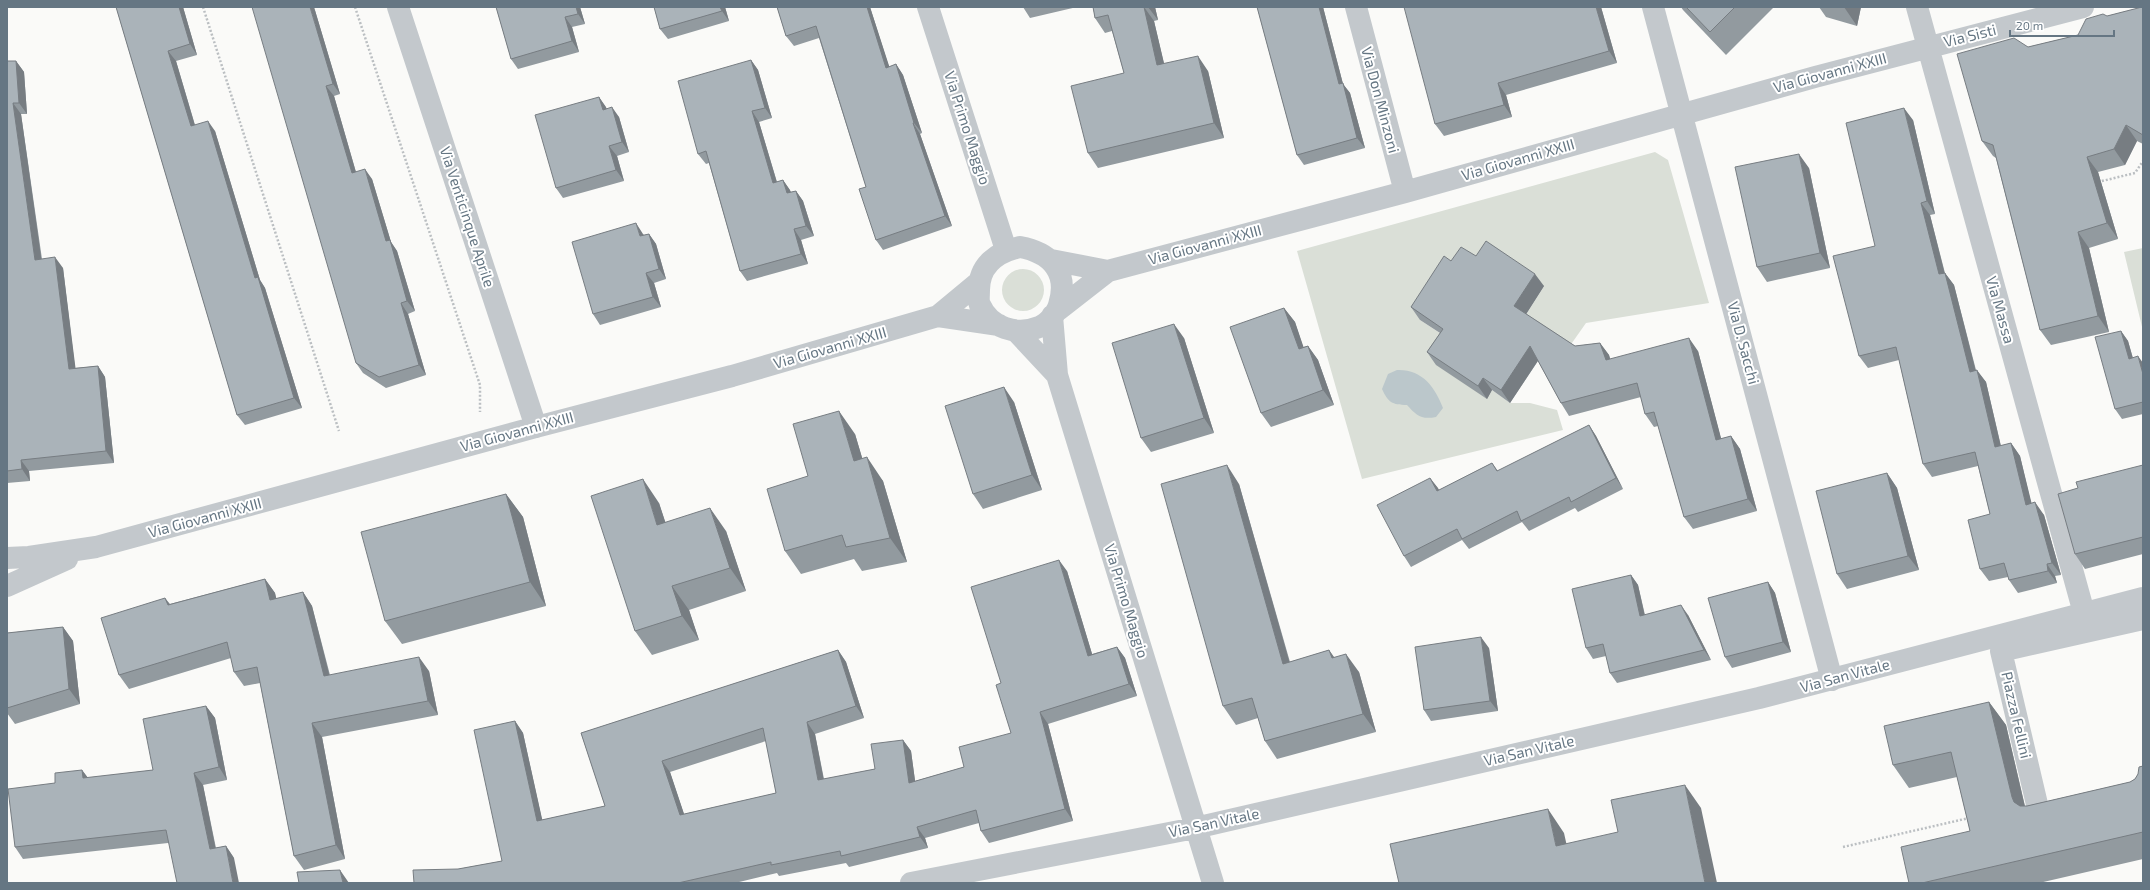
<svg xmlns="http://www.w3.org/2000/svg" width="2150" height="890" viewBox="0 0 2150 890" font-family="'Exo 2',sans-serif">
<style>
.green{fill:#dadfd7}
.water{fill:#bbc7cb}
.lines{fill:none;stroke-linecap:round;stroke-linejoin:round}
.path{stroke:#bbbfc2;stroke-width:2.5;stroke-dasharray:2 2;stroke-linecap:butt}
.street{stroke:#c3c8cc;stroke-width:22}
.wall{fill:#929a9f;fill-rule:evenodd}
.shaded-wall{fill:#777d82}
.building{fill:#aab3b9;stroke:#777d82;fill-rule:evenodd}
.labels{text-anchor:middle;stroke-width:4;stroke-linejoin:round;paint-order:stroke}
.street-label{font-size:15px;fill:#657683;stroke:#fff}
</style>
<rect width="100%" height="100%" fill="#fafaf8"/>
<path class="green" d="M 1655,152 L 1668,160 L 1709,303 L 1586,323 L 1567,350 L 1523,319 L 1544,286 L 1420,320 L 1452,341 L 1487,398 L 1492,390 L 1510,403 L 1530,403 L 1557,410 L 1563,430 L 1362,479 L 1297,251 Z
M 2143,248 L 2143,331 L 2124,252 Z
M1002 290a21 21 0 1 1 42 0a21 21 0 1 1-42 0Z"/>
<path class="water" d="M 1397,370 C 1422,369 1435,387 1443,408 L 1436,417 C 1421,420 1416,415 1407,405 C 1392,405 1388,402 1382,389 L 1388,374 Z"/>
<g class="lines">
<path class="path" d="M 203,7 L 339,431
M 355,7 L 480,385 L 480,412
M 2098,182 L 2135,173 L 2143,161
M 1843,847 L 1969,818"/>
<path class="street" d="M 398,7 L 536,427
M 928,7 L 1006,250
M 1356,7 L 1405,192
M 1653,7 L 1832,680
M 1917,7 L 2084,613
M 1020,247 C 1052,253 1069,273 1059,305 C 1057,313 1047,324 1039,327 C 1017,336 990,328 980,305 C 978,302 979,295 979,290 C 979,265 997,252 1020,247 Z
M 1051,260 L 1108,271
M 1058,310 L 1108,271 L 1405,192 L 1815,77 L 2083,7
M 938,316 L 979,282
M 1052,316 L 1057,375 L 1213,883
M 1016,331 L 1057,375
M 7,558 L 29,557 L 96,547 L 536,427 L 732,376 L 938,316 L 999,325
M 7,586 L 67,559
M 2056,813 L 2040,817 L 2001,651 L 2143,619
M 911,883 L 1195,828 L 1759,698 L 2143,598"/>
</g>
<path class="wall" d="M 116,7 L 183,7 L 197,55 L 176,61 L 195,125 L 215,131 L 260,280 L 265,288 L 302,408 L 245,425 L 237,415 Z
M 314,7 L 340,94 L 334,96 L 356,172 L 372,179 L 391,242 L 397,251 L 415,311 L 408,314 L 426,375 L 386,388 L 363,373 L 356,363 Z
M 496,7 L 580,7 L 585,24 L 572,27 L 579,52 L 518,69 L 511,59 Z
M 654,7 L 725,7 L 729,21 L 668,39 L 660,29 Z
M 777,7 L 870,7 L 889,67 L 896,64 L 903,75 L 922,133 L 920,134 L 952,226 L 883,250 L 876,240 L 866,187 L 819,38 L 794,46 L 786,36 Z
M 1023,7 L 1077,7 L 1030,18 Z
M 1093,7 L 1155,7 L 1158,20 L 1154,21 L 1164,64 L 1208,71 L 1224,138 L 1098,168 L 1088,153 L 1124,73 L 1112,31 L 1105,33 L 1095,18 Z
M 1257,7 L 1323,7 L 1343,84 L 1350,93 L 1365,148 L 1304,165 L 1297,155 Z
M 1601,7 L 1617,63 L 1506,95 L 1512,117 L 1444,136 L 1435,124 Z
M 1681,7 L 1774,7 L 1726,55 L 1683,10 Z
M 1787,7 L 1797,7 L 1792,8 Z
M 1819,7 L 1861,7 L 1857,26 L 1826,17 Z
M 2143,7 L 2143,144 L 2137,141 L 2125,165 L 2098,172 L 2118,239 L 2089,248 L 2109,332 L 2051,345 L 2040,330 L 1996,158 L 1993,156 L 1982,141 L 2028,47 L 2078,35 L 2107,16 Z
M 751,60 L 758,70 L 772,118 L 759,122 L 777,182 L 783,180 L 791,192 L 796,191 L 803,201 L 814,236 L 801,240 L 808,264 L 747,281 L 740,271 L 709,163 L 706,164 L 698,154 Z
M 7,61 L 16,61 L 24,72 L 27,114 L 21,114 L 42,259 L 63,268 L 75,368 L 98,366 L 105,377 L 114,463 L 29,471 L 30,481 L 7,483 Z
M 599,97 L 606,108 L 619,117 L 629,152 L 617,156 L 624,181 L 563,198 L 556,188 Z
M 1913,120 L 1935,214 L 1930,215 L 1945,273 L 1954,285 L 1976,370 L 1986,382 L 2001,446 L 2011,443 L 2020,456 L 2031,503 L 2044,515 L 2061,575 L 2055,576 L 2057,583 L 2018,593 L 2009,580 L 2008,577 L 1989,581 L 1980,569 L 1990,514 L 1978,466 L 1932,477 L 1923,464 L 1899,360 L 1868,368 L 1859,356 L 1875,246 Z
M 1809,168 L 1830,268 L 1767,282 L 1757,267 Z
M 643,234 L 644,235 L 649,234 L 656,244 L 666,279 L 654,283 L 661,307 L 600,325 L 593,314 Z
M 1476,256 L 1544,286 L 1526,314 L 1575,346 L 1600,343 L 1609,355 L 1610,359 L 1698,351 L 1721,439 L 1731,436 L 1740,449 L 1757,511 L 1693,529 L 1684,517 L 1658,426 L 1654,427 L 1645,414 L 1641,397 L 1569,416 L 1561,403 L 1538,361 L 1510,403 L 1492,390 L 1487,399 L 1436,365 L 1427,352 L 1440,333 L 1420,320 L 1411,307 L 1451,261 Z
M 1284,308 L 1295,322 L 1303,347 L 1308,346 L 1318,360 L 1334,405 L 1271,427 L 1261,413 Z
M 2121,331 L 2128,341 L 2133,358 L 2143,363 L 2143,414 L 2122,419 L 2115,409 Z
M 1184,338 L 1214,433 L 1151,452 L 1141,438 Z
M 1014,402 L 1042,490 L 983,509 L 973,494 Z
M 1589,425 L 1596,436 L 1623,489 L 1578,512 L 1575,508 L 1529,531 L 1522,522 L 1469,549 L 1462,540 L 1411,567 L 1404,556 L 1430,478 L 1439,490 L 1492,463 L 1498,471 Z
M 855,434 L 862,458 L 883,481 L 907,562 L 862,571 L 854,559 L 801,574 L 785,551 Z
M 2143,465 L 2143,554 L 2085,569 L 2075,554 Z
M 1887,473 L 1897,488 L 1919,570 L 1847,589 L 1837,574 Z
M 1239,484 L 1290,662 L 1329,650 L 1334,657 L 1359,672 L 1376,732 L 1277,759 L 1265,741 L 1258,718 L 1236,725 L 1223,706 Z
M 506,494 L 523,517 L 546,606 L 402,644 L 385,621 Z
M 659,503 L 665,522 L 726,531 L 746,591 L 689,610 L 699,640 L 652,655 L 635,631 Z
M 1067,571 L 1092,654 L 1117,647 L 1125,658 L 1137,696 L 1048,724 L 1073,821 L 989,843 L 981,831 L 979,823 L 925,838 L 928,848 L 849,867 L 846,863 L 779,876 L 777,873 L 735,883 L 414,883 L 458,869 L 502,861 L 515,721 L 523,733 L 542,820 L 605,806 L 581,733 L 838,650 L 846,662 L 864,718 L 815,734 L 824,779 L 875,769 L 903,740 L 911,751 L 915,781 L 964,767 L 1011,733 L 1001,683 ZM 766,741 L 776,793 L 684,814 L 670,772 Z
M 1631,575 L 1638,585 L 1645,615 L 1688,615 L 1711,660 L 1617,683 L 1610,673 L 1606,656 L 1593,659 L 1586,648 Z
M 265,579 L 275,593 L 276,599 L 303,592 L 312,606 L 330,675 L 429,671 L 438,715 L 322,737 L 345,859 L 304,870 L 294,856 L 260,683 L 244,686 L 234,672 L 231,658 L 129,689 L 119,675 L 165,598 L 170,604 Z
M 1768,582 L 1775,593 L 1791,652 L 1732,668 L 1725,657 Z
M 63,627 L 73,641 L 80,704 L 15,724 L 7,713 L 7,633 Z
M 1489,648 L 1498,711 L 1431,721 L 1424,710 Z
M 1989,702 L 2006,725 L 2025,806 L 2027,806 L 2130,782 L 2135,779 L 2143,766 L 2143,859 L 2039,883 L 1909,883 L 1970,831 L 1957,777 L 1909,788 L 1893,765 Z
M 206,706 L 215,718 L 227,780 L 203,785 L 216,848 L 226,846 L 234,858 L 168,843 L 23,859 L 15,847 L 55,783 L 82,770 L 88,778 L 153,770 Z"/>
<path class="shaded-wall" d="M 179,7 L 183,7 L 197,55 L 190,44 Z
M 310,7 L 314,7 L 340,94 L 333,84 Z
M 576,7 L 580,7 L 585,24 L 578,14 Z
M 720,7 L 725,7 L 729,21 L 722,11 Z
M 867,7 L 870,7 L 893,78 L 886,68 Z
M 1144,7 L 1154,21 L 1168,80 L 1157,65 Z
M 1148,7 L 1155,7 L 1158,20 Z
M 1319,7 L 1323,7 L 1343,84 L 1350,93 L 1365,148 L 1357,138 L 1339,84 Z
M 1596,7 L 1601,7 L 1617,63 L 1609,51 Z
M 1844,7 L 1861,7 L 1857,26 Z
M 565,17 L 572,27 L 579,52 L 572,41 Z
M 168,51 L 176,61 L 198,136 L 191,126 Z
M 1198,56 L 1208,71 L 1224,138 L 1214,123 Z
M 751,60 L 758,70 L 772,118 L 765,108 Z
M 16,61 L 24,72 L 27,114 L 19,103 Z
M 896,64 L 903,75 L 922,133 L 914,123 Z
M 1498,83 L 1506,95 L 1512,117 L 1504,105 Z
M 326,86 L 334,96 L 359,183 L 352,173 Z
M 599,97 L 606,107 L 610,120 L 603,110 Z
M 13,103 L 21,114 L 43,271 L 35,260 Z
M 612,107 L 619,117 L 629,152 L 622,142 Z
M 1904,108 L 1913,120 L 1935,214 L 1927,201 Z
M 752,111 L 759,122 L 780,193 L 773,183 Z
M 208,121 L 215,131 L 260,280 L 265,288 L 302,408 L 294,398 L 255,278 Z
M 913,123 L 920,134 L 952,226 L 945,216 Z
M 2126,125 L 2137,141 L 2125,165 L 2114,149 Z
M 609,146 L 617,156 L 624,181 L 616,170 Z
M 1799,154 L 1809,168 L 1830,268 L 1820,253 Z
M 2087,157 L 2098,172 L 2118,239 L 2107,223 Z
M 365,169 L 372,179 L 391,242 L 397,251 L 415,311 L 407,301 L 386,241 Z
M 783,180 L 790,190 L 794,203 L 787,193 Z
M 796,191 L 803,201 L 814,236 L 806,226 Z
M 1921,203 L 1930,215 L 1948,287 L 1939,274 Z
M 636,223 L 643,234 L 647,246 L 640,236 Z
M 794,229 L 801,240 L 808,264 L 801,254 Z
M 2078,232 L 2089,248 L 2109,332 L 2098,316 Z
M 649,234 L 656,244 L 666,279 L 659,269 Z
M 55,257 L 63,268 L 77,380 L 69,369 Z
M 646,273 L 654,283 L 661,307 L 653,297 Z
M 1945,273 L 1954,285 L 1979,384 L 1970,372 Z
M 1535,274 L 1544,286 L 1523,319 L 1514,306 Z
M 401,303 L 408,314 L 426,375 L 419,365 Z
M 1284,308 L 1295,322 L 1309,363 L 1299,349 Z
M 1174,324 L 1184,338 L 1214,433 L 1204,418 Z
M 2121,331 L 2128,341 L 2136,370 L 2129,359 Z
M 1689,338 L 1698,351 L 1725,453 L 1716,440 Z
M 1600,343 L 1609,355 L 1614,372 L 1606,360 Z
M 1308,346 L 1318,360 L 1334,405 L 1323,390 Z
M 1530,346 L 1539,359 L 1510,403 L 1501,390 Z
M 2138,356 L 2143,363 L 2143,374 Z
M 98,366 L 105,377 L 114,463 L 106,451 Z
M 1977,370 L 1986,382 L 2004,460 L 1995,447 Z
M 1483,378 L 1492,390 L 1487,399 L 1478,386 Z
M 1004,387 L 1014,402 L 1042,490 L 1032,475 Z
M 839,411 L 855,434 L 870,484 L 854,461 Z
M 1589,425 L 1596,436 L 1623,489 L 1616,478 Z
M 1731,436 L 1740,449 L 1757,511 L 1748,499 Z
M 2011,443 L 2020,456 L 2035,517 L 2026,505 Z
M 867,457 L 883,481 L 907,562 L 890,538 Z
M 21,460 L 29,471 L 30,481 L 22,469 Z
M 1227,465 L 1239,484 L 1295,682 L 1283,664 Z
M 1887,473 L 1897,488 L 1919,570 L 1908,556 Z
M 1430,478 L 1438,488 L 1444,501 L 1437,491 Z
M 643,479 L 659,503 L 674,548 L 657,525 Z
M 506,494 L 523,517 L 546,606 L 530,582 Z
M 2035,502 L 2044,515 L 2061,575 L 2052,563 Z
M 710,508 L 726,531 L 746,591 L 730,568 Z
M 1059,560 L 1067,571 L 1096,667 L 1088,656 Z
M 2047,564 L 2055,576 L 2057,583 L 2048,571 Z
M 1631,575 L 1638,585 L 1647,626 L 1640,616 Z
M 265,579 L 275,593 L 280,614 L 270,600 Z
M 1768,582 L 1775,593 L 1791,652 L 1783,642 Z
M 672,586 L 689,610 L 699,640 L 682,616 Z
M 303,592 L 312,606 L 333,690 L 324,676 Z
M 165,598 L 175,612 L 168,605 Z
M 1681,605 L 1688,615 L 1711,660 L 1704,650 Z
M 63,627 L 73,641 L 80,704 L 69,689 Z
M 1481,637 L 1489,648 L 1498,711 L 1490,701 Z
M 1117,647 L 1125,658 L 1137,696 L 1129,684 Z
M 838,650 L 846,662 L 864,718 L 856,706 Z
M 1329,650 L 1342,669 L 1332,658 Z
M 1346,654 L 1359,672 L 1376,732 L 1363,714 Z
M 419,657 L 429,671 L 438,715 L 428,701 Z
M 1989,702 L 2006,725 L 2028,820 L 2014,802 L 2012,797 Z
M 206,706 L 215,718 L 227,780 L 219,767 Z
M 1040,712 L 1048,724 L 1073,821 L 1065,809 Z
M 515,721 L 523,733 L 545,832 L 537,821 Z
M 807,722 L 815,734 L 826,792 L 818,780 Z
M 312,723 L 322,737 L 345,859 L 336,845 Z
M 903,740 L 911,751 L 917,795 L 909,783 Z
M 662,761 L 670,772 L 688,826 L 680,815 Z
M 82,770 L 91,782 L 83,778 Z
M 194,773 L 203,785 L 218,861 L 210,849 Z
M 1685,785 L 1701,808 L 1717,883 L 1705,883 Z
M 1548,809 L 1564,833 L 1572,869 L 1556,846 Z
M 917,827 L 925,838 L 928,848 L 920,837 Z
M 226,846 L 234,858 L 239,883 L 233,883 Z
M 340,870 L 349,883 L 343,883 Z"/>
<path class="building" d="M 116,7 L 179,7 L 190,44 L 168,51 L 191,126 L 208,121 L 255,278 L 258,277 L 294,398 L 237,415 Z
M 252,7 L 310,7 L 333,84 L 326,86 L 352,173 L 365,169 L 386,241 L 390,240 L 407,301 L 401,303 L 419,365 L 379,377 L 356,363 Z
M 496,7 L 576,7 L 578,14 L 565,17 L 572,41 L 511,59 Z
M 654,7 L 720,7 L 722,11 L 660,29 Z
M 777,7 L 867,7 L 886,68 L 896,64 L 914,123 L 913,123 L 945,216 L 876,240 L 859,189 L 866,187 L 816,26 L 786,36 Z
M 1093,7 L 1144,7 L 1157,65 L 1198,56 L 1214,123 L 1088,153 L 1071,86 L 1124,73 L 1108,15 L 1095,18 Z
M 1257,7 L 1319,7 L 1339,84 L 1343,83 L 1357,138 L 1297,155 Z
M 1404,7 L 1596,7 L 1609,51 L 1498,83 L 1504,105 L 1435,124 Z
M 1686,7 L 1735,7 L 1710,32 Z
M 2142,7 L 2143,7 L 2143,135 L 2126,125 L 2114,149 L 2087,157 L 2107,223 L 2078,232 L 2098,316 L 2040,330 L 1993,145 L 1982,141 L 1957,54 L 2014,38 L 2028,47 L 2078,35 L 2086,19 L 2103,14 L 2107,16 Z
M 751,60 L 765,108 L 752,111 L 773,183 L 783,180 L 787,193 L 796,191 L 806,226 L 794,229 L 801,254 L 740,271 L 706,151 L 698,154 L 678,81 Z
M 7,61 L 16,61 L 19,103 L 13,103 L 35,260 L 55,257 L 69,369 L 98,366 L 106,451 L 21,460 L 22,469 L 7,471 Z
M 599,97 L 603,110 L 612,107 L 622,142 L 609,146 L 616,170 L 556,188 L 535,115 Z
M 1904,108 L 1927,201 L 1921,203 L 1939,274 L 1945,273 L 1970,372 L 1977,370 L 1995,447 L 2011,443 L 2026,505 L 2035,502 L 2052,563 L 2047,564 L 2048,571 L 2009,580 L 2004,563 L 1980,569 L 1968,520 L 1990,514 L 1975,452 L 1923,464 L 1896,347 L 1859,356 L 1833,256 L 1875,246 L 1846,123 Z
M 1799,154 L 1820,253 L 1757,267 L 1735,167 Z
M 636,223 L 640,236 L 649,234 L 659,269 L 646,273 L 653,297 L 593,314 L 572,242 Z
M 1486,241 L 1535,274 L 1514,306 L 1575,346 L 1600,343 L 1606,360 L 1689,338 L 1716,440 L 1731,436 L 1748,499 L 1684,517 L 1654,412 L 1645,414 L 1637,383 L 1561,403 L 1530,346 L 1501,390 L 1483,378 L 1478,386 L 1427,352 L 1443,329 L 1411,307 L 1444,256 L 1451,261 L 1461,247 L 1476,256 Z
M 1284,308 L 1299,349 L 1308,346 L 1323,390 L 1261,413 L 1230,327 Z
M 1174,324 L 1204,418 L 1141,438 L 1112,343 Z
M 2121,331 L 2129,359 L 2138,356 L 2143,374 L 2143,402 L 2115,409 L 2095,337 Z
M 1004,387 L 1032,475 L 973,494 L 945,406 Z
M 839,411 L 854,461 L 867,457 L 890,538 L 846,547 L 842,535 L 785,551 L 767,489 L 808,476 L 793,424 Z
M 1589,425 L 1616,478 L 1571,502 L 1569,497 L 1521,521 L 1517,511 L 1462,539 L 1457,529 L 1404,556 L 1377,505 L 1430,478 L 1437,491 L 1492,463 L 1497,471 Z
M 1227,465 L 1283,664 L 1329,650 L 1332,658 L 1346,654 L 1363,714 L 1265,741 L 1252,698 L 1223,706 L 1161,484 Z
M 2143,465 L 2143,537 L 2075,554 L 2058,494 L 2078,488 L 2076,482 Z
M 1887,473 L 1908,556 L 1837,574 L 1816,491 Z
M 643,479 L 657,525 L 710,508 L 730,568 L 672,586 L 682,616 L 635,631 L 591,496 Z
M 506,494 L 530,582 L 385,621 L 361,532 Z
M 1059,560 L 1088,656 L 1117,647 L 1129,684 L 1040,712 L 1065,809 L 981,831 L 976,810 L 917,827 L 920,837 L 841,856 L 840,851 L 771,865 L 771,862 L 678,883 L 414,883 L 413,870 L 458,869 L 502,861 L 474,730 L 515,721 L 537,821 L 605,806 L 581,733 L 838,650 L 856,706 L 807,722 L 818,780 L 875,769 L 871,744 L 903,740 L 909,783 L 964,767 L 959,747 L 1011,733 L 996,685 L 1001,683 L 971,587 ZM 763,728 L 776,793 L 680,815 L 662,761 Z
M 1631,575 L 1640,616 L 1681,605 L 1704,650 L 1610,673 L 1603,644 L 1586,648 L 1572,589 Z
M 265,579 L 270,600 L 303,592 L 324,676 L 419,657 L 428,701 L 312,723 L 336,845 L 294,856 L 257,667 L 234,672 L 227,642 L 119,675 L 101,618 L 165,598 L 168,605 Z
M 1768,582 L 1783,642 L 1725,657 L 1708,598 Z
M 63,627 L 69,689 L 7,708 L 7,633 Z
M 1481,637 L 1490,701 L 1424,710 L 1415,647 Z
M 1989,702 L 2012,797 L 2014,802 L 2020,806 L 2027,806 L 2130,782 L 2135,779 L 2138,774 L 2139,767 L 2143,766 L 2143,832 L 1922,883 L 1909,883 L 1901,847 L 1970,831 L 1951,752 L 1893,765 L 1884,726 Z
M 206,706 L 219,767 L 194,773 L 210,849 L 226,846 L 233,883 L 177,883 L 166,830 L 15,847 L 8,789 L 55,783 L 55,773 L 82,770 L 83,778 L 153,770 L 143,719 Z
M 1685,785 L 1705,883 L 1399,883 L 1390,844 L 1548,809 L 1556,846 L 1618,832 L 1611,800 Z
M 340,870 L 343,883 L 299,883 L 297,872 Z"/>
<g class="labels">
<g class="street-label">
<text transform="translate(1970 36) rotate(-14)" y="5">Via Sisti</text>
<text transform="translate(1830 73) rotate(-15)" y="5">Via Giovanni XXIII</text>
<text transform="translate(1380 100) rotate(75)" y="5">Via Don Minzoni</text>
<text transform="translate(967 128) rotate(72)" y="5">Via Primo Maggio</text>
<text transform="translate(1518 160) rotate(-16)" y="5">Via Giovanni XXIII</text>
<text transform="translate(467 217) rotate(72)" y="5">Via Venticinque Aprile</text>
<text transform="translate(1205 245) rotate(-15)" y="5">Via Giovanni XXIII</text>
<text transform="translate(2000 310) rotate(74)" y="5">Via Massa</text>
<text transform="translate(1743 343) rotate(75)" y="5">Via D. Sacchi</text>
<text transform="translate(830 348) rotate(-16)" y="5">Via Giovanni XXIII</text>
<text transform="translate(517 432) rotate(-15)" y="5">Via Giovanni XXIII</text>
<text transform="translate(205 518) rotate(-15)" y="5">Via Giovanni XXIII</text>
<text transform="translate(1126 601) rotate(73)" y="5">Via Primo Maggio</text>
<text transform="translate(1845 676) rotate(-15)" y="5">Via San Vitale</text>
<text transform="translate(2016 715) rotate(77)" y="5">Piazza Fellini</text>
<text transform="translate(1529 751) rotate(-13)" y="5">Via San Vitale</text>
<text transform="translate(1214 823) rotate(-12)" y="5">Via San Vitale</text>
</g>
</g>
<rect width="2150" height="890" fill="none" stroke="#657683" stroke-width="16"/>
<path d="M2010 30v6h104v-6" fill="none" stroke="#657683" stroke-width="2"/>
<text x="2016" y="30" font-size="12" fill="#657683" stroke="#ffffff" stroke-width="3" paint-order="stroke">20 m</text>
</svg>
